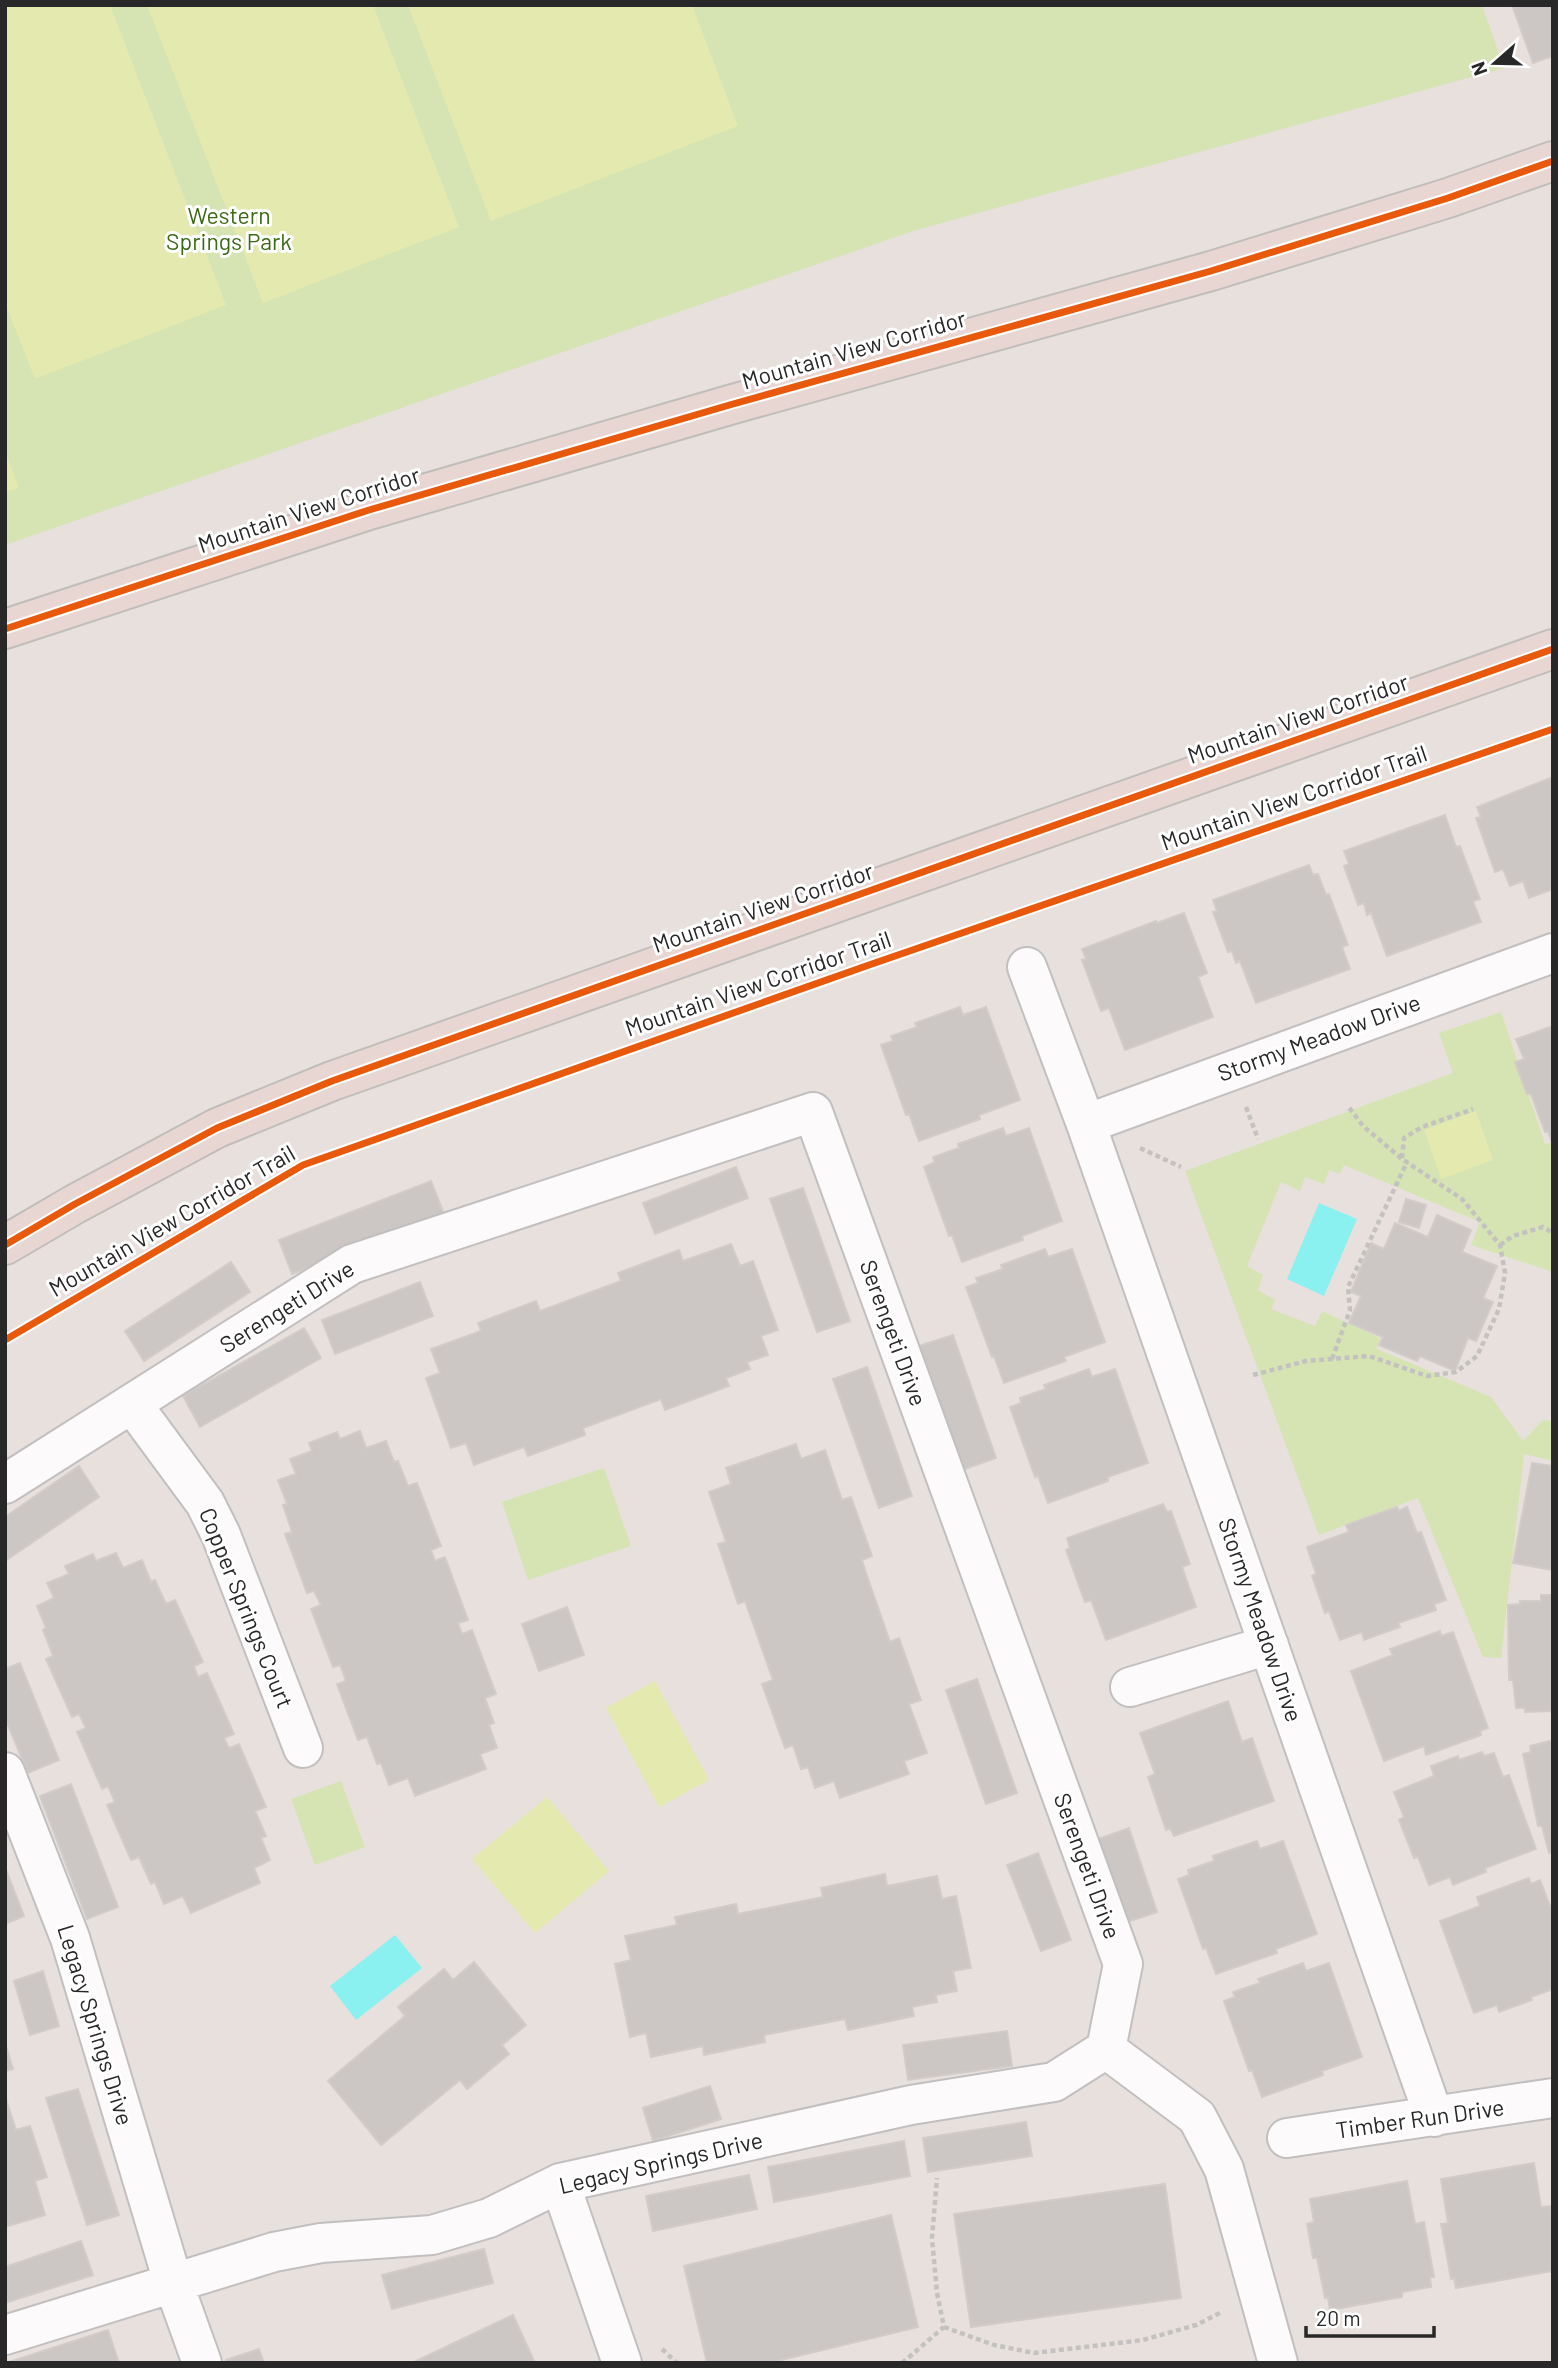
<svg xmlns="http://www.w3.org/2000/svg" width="1558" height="2368" viewBox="0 0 1558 2368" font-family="Barlow,sans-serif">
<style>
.green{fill:#d5e4b2}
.pitch{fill:#e3e9af}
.water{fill:#8af0f0}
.building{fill:#ccc7c4;stroke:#d2ccc9;stroke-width:2}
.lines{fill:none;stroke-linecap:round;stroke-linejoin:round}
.street-casing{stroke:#c1bfbf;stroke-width:42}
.highway-casing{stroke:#c0bdbb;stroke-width:42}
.path{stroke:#c3c2c1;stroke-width:4.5;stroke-dasharray:5 3.5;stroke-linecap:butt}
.street{stroke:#fcfafa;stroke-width:38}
.highway{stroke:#e8d6d2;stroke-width:38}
.cycleway-casing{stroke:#fff;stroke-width:11}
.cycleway{stroke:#e8590c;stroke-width:7}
.labels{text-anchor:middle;stroke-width:6;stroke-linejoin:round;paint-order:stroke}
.park-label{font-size:23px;fill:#3c6a14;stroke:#fff}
.street-label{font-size:23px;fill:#282828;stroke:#fff}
</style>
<rect width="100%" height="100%" fill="#e8e0dc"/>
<path class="green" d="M 5,5 L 1482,5 L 1504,68 L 913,231 L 5,545 Z
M 1501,1012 L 1545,1144 L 1553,1142 L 1553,1272 L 1471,1245 L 1480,1222 L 1344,1165 L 1340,1174 L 1329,1170 L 1324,1184 L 1305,1177 L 1300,1191 L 1281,1182 L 1247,1266 L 1263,1275 L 1258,1290 L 1275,1300 L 1271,1309 L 1315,1326 L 1322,1311 L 1380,1338 L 1377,1349 L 1491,1397 L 1523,1441 L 1543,1420 L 1553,1421 L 1553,1461 L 1524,1454 L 1501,1658 L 1483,1657 L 1418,1498 L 1319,1535 L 1185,1171 L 1453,1073 L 1439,1033 Z
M 604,1468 L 631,1546 L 528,1580 L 502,1502 Z
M 341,1781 L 365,1847 L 315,1865 L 291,1799 Z"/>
<path class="pitch" d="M 5,5 L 110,5 L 226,305 L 35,379 L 5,303 Z
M 147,5 L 373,5 L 459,227 L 263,303 Z
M 408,5 L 692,5 L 738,126 L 491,221 Z
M 5,451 L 19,488 L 5,492 Z
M 1476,1111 L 1493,1160 L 1441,1179 L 1424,1130 Z
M 655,1681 L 709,1780 L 659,1807 L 606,1708 Z
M 547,1797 L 609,1871 L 535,1933 L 472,1859 Z"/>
<path class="water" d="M 1319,1203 L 1357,1219 L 1324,1296 L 1287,1279 Z
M 395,1935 L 422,1968 L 356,2020 L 330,1986 Z"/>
<path class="building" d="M 1512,5 L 1553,5 L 1553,56 L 1533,63 Z
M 1553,777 L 1553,889 L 1529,898 L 1523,881 L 1510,886 L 1503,869 L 1495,872 L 1476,818 L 1481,817 L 1477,807 Z
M 1445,815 L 1456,847 L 1460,846 L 1480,899 L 1473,901 L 1481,922 L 1387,956 L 1371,913 L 1367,915 L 1364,903 L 1358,905 L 1344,866 L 1349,864 L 1344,851 Z
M 1309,865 L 1313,875 L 1318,874 L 1326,895 L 1329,894 L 1348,945 L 1342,947 L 1350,969 L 1256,1003 L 1240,961 L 1236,963 L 1232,951 L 1228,952 L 1213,912 L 1217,911 L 1213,900 Z
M 1184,913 L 1207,973 L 1198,977 L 1213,1017 L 1125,1050 L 1109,1008 L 1101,1011 L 1082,960 L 1086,959 L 1082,949 L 1156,921 L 1157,923 Z
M 960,1007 L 963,1015 L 986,1007 L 1020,1100 L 979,1115 L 980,1119 L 919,1141 L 909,1114 L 906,1115 L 881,1045 L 893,1041 L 891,1036 L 917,1027 L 915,1023 Z
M 1553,1026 L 1553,1145 L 1548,1132 L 1545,1132 L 1531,1094 L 1527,1094 L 1515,1062 L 1524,1059 L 1516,1039 Z
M 1003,1128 L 1006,1136 L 1029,1128 L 1062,1221 L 1022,1236 L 1023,1240 L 962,1262 L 952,1235 L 949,1236 L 924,1167 L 935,1162 L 933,1157 L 959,1148 L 958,1144 Z
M 736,1167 L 748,1198 L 655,1234 L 643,1203 Z
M 431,1181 L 444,1214 L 292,1274 L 279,1240 Z
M 803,1188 L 850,1321 L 817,1332 L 770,1199 Z
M 1406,1199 L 1426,1205 L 1419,1228 L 1399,1222 Z
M 1437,1215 L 1471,1230 L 1462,1252 L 1497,1266 L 1483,1298 L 1493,1302 L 1476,1341 L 1468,1338 L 1455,1371 L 1420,1356 L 1417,1361 L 1379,1345 L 1383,1337 L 1349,1323 L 1361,1296 L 1351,1292 L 1371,1243 L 1384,1249 L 1395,1223 L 1428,1237 Z
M 731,1244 L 740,1266 L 753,1261 L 778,1330 L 761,1336 L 768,1355 L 747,1362 L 750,1369 L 726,1378 L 729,1386 L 665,1410 L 661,1399 L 583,1428 L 585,1435 L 528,1456 L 524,1447 L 474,1465 L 466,1443 L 451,1448 L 426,1378 L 440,1373 L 431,1349 L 481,1331 L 478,1323 L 536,1301 L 540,1311 L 621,1281 L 618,1273 L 679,1250 L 683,1261 Z
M 1045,1249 L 1048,1257 L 1072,1249 L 1105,1342 L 1064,1357 L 1066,1361 L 1004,1383 L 994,1356 L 992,1357 L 966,1287 L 978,1283 L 976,1278 L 1003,1269 L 1001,1265 Z
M 231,1262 L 250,1292 L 144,1361 L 125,1331 Z
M 420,1282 L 433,1316 L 335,1354 L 322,1320 Z
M 304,1328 L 321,1358 L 200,1427 L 183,1396 Z
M 953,1335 L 996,1458 L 962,1470 L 919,1346 Z
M 867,1367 L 912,1496 L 879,1508 L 833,1379 Z
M 1089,1369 L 1092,1377 L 1115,1369 L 1148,1463 L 1108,1477 L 1108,1481 L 1048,1503 L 1038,1476 L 1035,1477 L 1010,1407 L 1021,1403 L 1020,1398 L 1046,1389 L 1044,1385 Z
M 360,1431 L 366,1448 L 386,1441 L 394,1462 L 398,1461 L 408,1486 L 417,1483 L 441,1546 L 431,1550 L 435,1561 L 445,1557 L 468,1620 L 458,1623 L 462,1634 L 472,1630 L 496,1694 L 485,1698 L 494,1723 L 489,1725 L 497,1748 L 480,1754 L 486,1769 L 415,1796 L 408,1778 L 389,1785 L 381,1763 L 377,1764 L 367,1737 L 358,1740 L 337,1684 L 346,1681 L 340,1665 L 333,1667 L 311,1609 L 321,1605 L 314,1591 L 307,1593 L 285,1534 L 292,1532 L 283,1505 L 287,1504 L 278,1480 L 296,1474 L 290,1459 L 312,1451 L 309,1443 L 337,1432 L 340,1439 Z
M 796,1444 L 801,1459 L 825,1450 L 842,1500 L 851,1497 L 872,1556 L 862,1560 L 866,1573 L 890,1642 L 899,1638 L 921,1700 L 909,1704 L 927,1753 L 904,1761 L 909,1774 L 840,1798 L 834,1781 L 815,1788 L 808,1767 L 801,1769 L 793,1745 L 785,1748 L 762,1684 L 773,1680 L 745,1601 L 738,1604 L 718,1544 L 726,1542 L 709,1492 L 731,1484 L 726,1468 Z
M 1532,1463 L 1553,1466 L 1553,1570 L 1513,1563 Z
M 79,1466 L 99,1497 L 5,1561 L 5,1517 Z
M 1163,1504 L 1167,1512 L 1171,1511 L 1190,1564 L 1182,1567 L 1196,1607 L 1106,1640 L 1091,1600 L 1085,1602 L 1066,1550 L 1070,1548 L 1067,1538 Z
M 1397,1507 L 1399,1511 L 1407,1507 L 1417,1533 L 1421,1532 L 1446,1600 L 1434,1604 L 1436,1610 L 1398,1623 L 1400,1627 L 1364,1640 L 1362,1632 L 1340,1640 L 1329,1611 L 1325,1613 L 1312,1576 L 1316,1574 L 1307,1547 L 1349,1532 L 1346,1525 Z
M 116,1553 L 123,1568 L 142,1560 L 151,1582 L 155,1580 L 166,1604 L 175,1600 L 203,1662 L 194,1666 L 198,1677 L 207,1673 L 234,1734 L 224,1738 L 229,1748 L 239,1744 L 266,1807 L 255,1811 L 266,1836 L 261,1838 L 270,1860 L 254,1868 L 260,1883 L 191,1913 L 183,1896 L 164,1904 L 155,1882 L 151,1884 L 139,1857 L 131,1860 L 107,1805 L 115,1802 L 108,1786 L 102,1789 L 77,1732 L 86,1728 L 79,1714 L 72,1717 L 46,1659 L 53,1656 L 43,1630 L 46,1628 L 37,1606 L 54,1598 L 47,1583 L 69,1574 L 65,1566 L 93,1554 L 96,1561 Z
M 1541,1595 L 1553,1595 L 1553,1711 L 1525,1712 L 1525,1708 L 1516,1708 L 1513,1680 L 1509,1680 L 1508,1605 L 1520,1604 L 1520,1601 L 1541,1601 Z
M 567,1607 L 584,1655 L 539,1671 L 522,1624 Z
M 1440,1631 L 1441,1636 L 1453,1632 L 1488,1728 L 1480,1731 L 1481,1735 L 1426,1755 L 1424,1746 L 1384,1761 L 1351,1671 L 1393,1655 L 1390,1649 Z
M 20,1663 L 59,1760 L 28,1773 L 5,1718 L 5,1669 Z
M 977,1679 L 1017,1793 L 986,1804 L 946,1690 Z
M 1228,1701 L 1242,1742 L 1252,1738 L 1274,1801 L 1174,1836 L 1170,1828 L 1166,1830 L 1148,1777 L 1155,1774 L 1140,1733 Z
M 1553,1740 L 1553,1852 L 1549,1853 L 1542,1826 L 1538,1826 L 1523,1754 L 1531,1752 L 1530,1746 Z
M 1482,1752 L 1484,1756 L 1494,1753 L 1503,1777 L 1509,1775 L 1536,1849 L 1485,1868 L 1486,1872 L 1453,1885 L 1450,1877 L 1429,1885 L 1418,1857 L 1414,1858 L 1399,1820 L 1404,1817 L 1394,1792 L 1434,1776 L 1431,1766 L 1458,1756 L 1459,1760 Z
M 71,1784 L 118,1907 L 87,1919 L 40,1796 Z
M 1129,1828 L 1157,1912 L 1124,1923 L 1095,1840 Z
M 1257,1841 L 1260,1849 L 1283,1841 L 1317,1934 L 1276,1949 L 1277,1953 L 1216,1974 L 1206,1948 L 1203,1949 L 1178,1879 L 1189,1875 L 1188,1870 L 1214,1861 L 1213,1856 Z
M 1038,1853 L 1071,1940 L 1041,1951 L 1007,1865 Z
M 5,1867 L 24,1916 L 5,1924 Z
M 885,1874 L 887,1886 L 937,1876 L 942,1899 L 956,1896 L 971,1968 L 953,1971 L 957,1991 L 936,1995 L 937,2002 L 912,2007 L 914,2016 L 848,2030 L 845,2019 L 764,2035 L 765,2042 L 704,2055 L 703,2046 L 651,2057 L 646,2033 L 630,2037 L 615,1964 L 631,1960 L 625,1936 L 677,1925 L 675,1917 L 736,1904 L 738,1914 L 823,1897 L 821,1888 Z
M 1529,1878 L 1531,1884 L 1540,1880 L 1550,1906 L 1553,1905 L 1553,1989 L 1531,1997 L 1532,2000 L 1499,2012 L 1497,2005 L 1474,2013 L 1440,1921 L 1480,1906 L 1477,1897 Z
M 474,1962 L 526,2025 L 502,2045 L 509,2054 L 467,2089 L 460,2080 L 381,2145 L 328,2081 L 405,2016 L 398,2007 L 444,1969 L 453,1980 Z
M 1303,1963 L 1306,1971 L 1329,1963 L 1362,2057 L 1322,2071 L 1323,2075 L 1262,2097 L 1252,2070 L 1249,2071 L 1224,2001 L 1235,1997 L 1233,1992 L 1260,1983 L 1258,1979 Z
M 43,1971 L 59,2026 L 30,2035 L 14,1981 Z
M 1007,2031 L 1012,2066 L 908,2080 L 903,2045 Z
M 5,2043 L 13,2069 L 5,2071 Z
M 710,2086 L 721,2119 L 653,2141 L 643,2108 Z
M 78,2089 L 119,2215 L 87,2225 L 46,2098 Z
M 5,2096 L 16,2130 L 30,2126 L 47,2177 L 35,2181 L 45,2215 L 5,2227 Z
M 1026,2122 L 1032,2156 L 928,2172 L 923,2138 Z
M 904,2141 L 910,2176 L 774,2202 L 768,2167 Z
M 1534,2163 L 1541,2207 L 1551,2206 L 1553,2217 L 1553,2271 L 1456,2288 L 1454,2278 L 1451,2279 L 1441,2224 L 1448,2223 L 1441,2179 Z
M 749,2175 L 757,2209 L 653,2231 L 646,2196 Z
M 1407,2181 L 1415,2224 L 1424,2222 L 1434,2277 L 1430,2277 L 1431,2287 L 1402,2292 L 1402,2297 L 1330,2310 L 1328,2297 L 1325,2298 L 1317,2258 L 1313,2258 L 1307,2224 L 1314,2222 L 1310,2199 Z
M 1165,2184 L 1181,2298 L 971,2327 L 954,2214 Z
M 891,2215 L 918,2327 L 769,2363 L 707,2363 L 684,2266 Z
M 81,2241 L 93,2275 L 5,2303 L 5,2267 Z
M 484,2249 L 493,2283 L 392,2309 L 382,2275 Z
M 513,2315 L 535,2363 L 412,2363 Z
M 108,2330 L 119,2363 L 6,2363 Z
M 259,2349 L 264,2363 L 227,2363 L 226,2360 Z"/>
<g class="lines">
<g class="street-casing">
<path id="street" d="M 1027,967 L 1086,1124 L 1434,2117
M 1086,1124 L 1553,953
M 132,1404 L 205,1503 L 221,1535 L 303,1748
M 5,1484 L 352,1264 L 813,1112 L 1123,1964 L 1106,2049 L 1197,2117 L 1224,2169 L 1278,2363
M 1130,1687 L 1269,1645
M 5,1772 L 70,1938 L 173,2282 L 202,2363
M 1287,2138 L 1553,2098
M 560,2183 L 622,2363
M 5,2335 L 274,2252 L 321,2243 L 432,2235 L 489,2218 L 560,2183 L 911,2105 L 1054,2082 L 1106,2049"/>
</g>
<g class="highway-casing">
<path id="highway" d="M 5,629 L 369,510 L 733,404 L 1211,271 L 1448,198 L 1553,161
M 5,1245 L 75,1204 L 217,1128 L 332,1081 L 1553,649"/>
</g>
<path class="path" d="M 1246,1107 L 1258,1139
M 1140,1148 L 1181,1167
M 1402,1158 L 1404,1138 L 1422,1127 L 1473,1109
M 1500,1245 L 1513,1236 L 1543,1227 L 1553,1233
M 1332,1359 L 1350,1310 L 1348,1287 L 1407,1162
M 1253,1375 L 1306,1361 L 1369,1356 L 1427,1376 L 1456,1372 L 1477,1356 L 1499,1309 L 1505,1273 L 1500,1245 L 1462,1199 L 1402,1159 L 1363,1126 L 1348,1106
M 944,2327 L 994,2345 L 1034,2353 L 1143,2340 L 1196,2325 L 1220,2313
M 662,2349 L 677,2363
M 902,2363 L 944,2327 L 937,2293 L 932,2238 L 937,2178"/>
<use href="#street" class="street"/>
<use href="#highway" class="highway"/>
<g class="cycleway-casing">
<path id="cycleway" d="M 5,629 L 369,510 L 733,404 L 1211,271 L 1448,198 L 1553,161
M 5,1245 L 75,1204 L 217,1128 L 332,1081 L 1553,649
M 5,1340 L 303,1165 L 869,965 L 1553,729"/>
</g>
<use href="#cycleway" class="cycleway"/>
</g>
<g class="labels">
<g class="park-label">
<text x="229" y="224">Western<tspan x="229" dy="26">Springs Park</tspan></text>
</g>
<g class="street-label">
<text transform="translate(854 350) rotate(-16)" y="8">Mountain View Corridor</text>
<text transform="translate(309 510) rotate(-18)" y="8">Mountain View Corridor</text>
<text transform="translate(1298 719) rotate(-19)" y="8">Mountain View Corridor</text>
<text transform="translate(1294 798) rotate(-19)" y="8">Mountain View Corridor Trail</text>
<text transform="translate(763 908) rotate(-19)" y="8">Mountain View Corridor</text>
<text transform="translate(758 984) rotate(-19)" y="8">Mountain View Corridor Trail</text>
<text transform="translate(1319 1038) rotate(-20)" y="8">Stormy Meadow Drive</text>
<text transform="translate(172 1221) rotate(-30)" y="8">Mountain View Corridor Trail</text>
<text transform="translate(287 1307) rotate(-32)" y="8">Serengeti Drive</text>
<text transform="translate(893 1333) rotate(70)" y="8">Serengeti Drive</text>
<text transform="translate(246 1608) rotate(68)" y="8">Copper Springs Court</text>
<text transform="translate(1260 1620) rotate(71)" y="8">Stormy Meadow Drive</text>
<text transform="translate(1087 1866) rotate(70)" y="8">Serengeti Drive</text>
<text transform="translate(95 2025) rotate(73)" y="8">Legacy Springs Drive</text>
<text transform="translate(1420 2119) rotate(-8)" y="8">Timber Run Drive</text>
<text transform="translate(661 2163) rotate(-13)" y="8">Legacy Springs Drive</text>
</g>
</g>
<rect width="1558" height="2368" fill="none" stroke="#282828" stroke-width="14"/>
<g transform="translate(1495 63) rotate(250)" stroke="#ffffff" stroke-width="5" paint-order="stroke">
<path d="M0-5L12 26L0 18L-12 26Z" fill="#282828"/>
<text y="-10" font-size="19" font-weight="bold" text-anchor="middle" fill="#282828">N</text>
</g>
<path d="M1306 2326v10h128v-10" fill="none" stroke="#282828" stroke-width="3.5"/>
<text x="1316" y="2326" font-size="21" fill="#282828" stroke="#ffffff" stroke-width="5" paint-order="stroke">20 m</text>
</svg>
